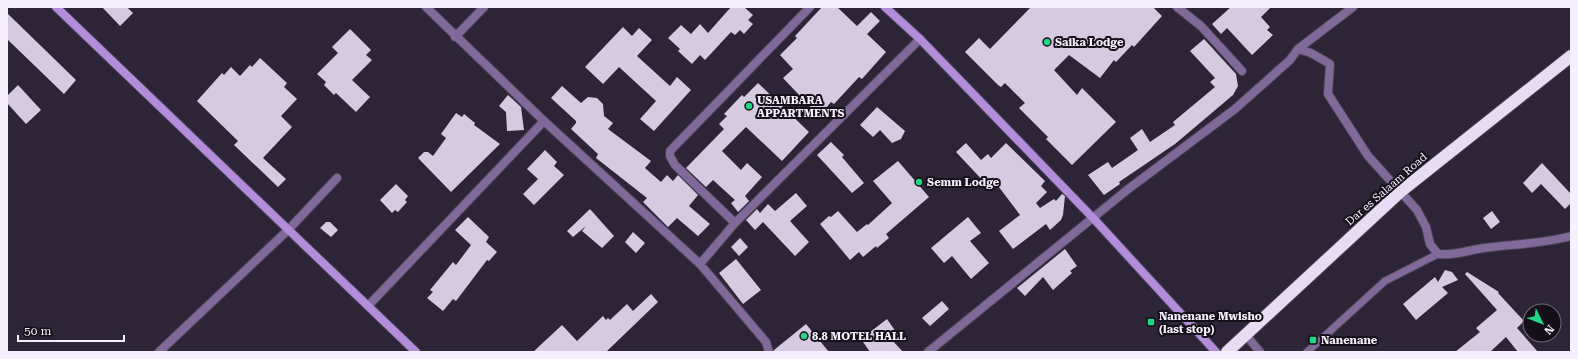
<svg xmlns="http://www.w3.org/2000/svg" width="1578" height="359" viewBox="0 0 1578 359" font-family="'Roboto Serif',serif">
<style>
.building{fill:#d6cae3}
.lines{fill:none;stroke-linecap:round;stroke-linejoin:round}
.lane-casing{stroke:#494153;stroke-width:9}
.street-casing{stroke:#494153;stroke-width:10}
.secondary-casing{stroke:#494153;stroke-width:10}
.highway-casing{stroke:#494153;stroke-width:14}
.lane{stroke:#816a99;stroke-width:7}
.street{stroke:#816a99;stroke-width:8}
.secondary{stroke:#b38dd9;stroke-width:8}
.highway{stroke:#e7dcf3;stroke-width:12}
.poi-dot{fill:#22d887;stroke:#140f18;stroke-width:1.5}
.labels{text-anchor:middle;stroke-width:4;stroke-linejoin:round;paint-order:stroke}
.poi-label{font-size:11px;font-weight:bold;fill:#f5f0fc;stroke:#140f18;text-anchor:start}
.street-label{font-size:11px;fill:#f5f0fc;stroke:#140f18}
</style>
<rect width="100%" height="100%" fill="#2d2437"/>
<path class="building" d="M 102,7 L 127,7 L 133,13 L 120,26 Z
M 731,7 L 744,7 L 753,15 L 748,20 L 753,24 L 744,34 L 740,30 L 735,35 L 731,32 L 705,60 L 700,55 L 692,64 L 678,51 L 680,49 L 668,38 L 681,25 L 691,34 L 700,24 L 708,33 Z
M 822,7 L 837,7 L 857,26 L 871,12 L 880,21 L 867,34 L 886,52 L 862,79 L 859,77 L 834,104 L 831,102 L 819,116 L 783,78 L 793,69 L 780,55 L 797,38 L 795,36 Z
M 1031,7 L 1153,7 L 1162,16 L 1134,47 L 1132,45 L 1116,62 L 1114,60 L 1100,78 L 1069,55 L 1054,70 L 1077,95 L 1082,88 L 1116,122 L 1072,165 L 1046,139 L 1048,137 L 1019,108 L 1025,103 L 1005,83 L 1001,87 L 998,85 L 965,52 L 979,38 L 990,49 Z
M 1231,7 L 1271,7 L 1261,17 L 1270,27 L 1267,30 L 1273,35 L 1252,55 L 1227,28 L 1221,34 L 1212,24 Z
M 7,13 L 76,80 L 64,94 L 7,39 Z
M 623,27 L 632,36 L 639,28 L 652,40 L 637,56 L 670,86 L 677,77 L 691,90 L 654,131 L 640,119 L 656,101 L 619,67 L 603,84 L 585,67 Z
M 350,29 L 371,50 L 366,55 L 372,60 L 352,80 L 370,97 L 356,112 L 336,93 L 334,95 L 324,85 L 326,82 L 317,74 L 338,53 L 332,47 Z
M 1204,39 L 1236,74 L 1238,86 L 1233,95 L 1175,144 L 1119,182 L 1120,184 L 1104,195 L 1088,175 L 1108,162 L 1112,168 L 1138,150 L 1130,138 L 1142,129 L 1150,142 L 1175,125 L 1173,122 L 1215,87 L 1210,82 L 1215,78 L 1190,51 Z
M 260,58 L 287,83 L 284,87 L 297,99 L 281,116 L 292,127 L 263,158 L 286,179 L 278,187 L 234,145 L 238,141 L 197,101 L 222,73 L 224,75 L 231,67 L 240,76 L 250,65 L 252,67 Z
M 758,83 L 809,132 L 782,161 L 746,127 L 722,151 L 741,170 L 747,163 L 762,177 L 745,196 L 749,201 L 738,212 L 731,203 L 735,200 L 713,180 L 706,187 L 686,168 L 724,129 L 719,124 L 727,116 L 724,114 L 742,95 L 744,97 Z
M 18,85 L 41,110 L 26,124 L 7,103 L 7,96 Z
M 562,86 L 581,103 L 588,97 L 597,98 L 603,104 L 604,116 L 613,123 L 608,129 L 651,161 L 645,168 L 661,182 L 667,175 L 673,181 L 678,175 L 698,195 L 689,206 L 710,224 L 698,236 L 677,218 L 668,227 L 643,202 L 647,198 L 596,158 L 598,154 L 571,129 L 576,123 L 576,121 L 551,98 Z
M 508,95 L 521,107 L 524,130 L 507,131 L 506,112 L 499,106 Z
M 877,107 L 905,131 L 901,139 L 892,143 L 880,130 L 873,137 L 860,125 Z
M 456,113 L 462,117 L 464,114 L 475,123 L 474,125 L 500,144 L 451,192 L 418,158 L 424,152 L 428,152 L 433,156 L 446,138 L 441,134 Z
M 831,142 L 844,155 L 842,157 L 864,183 L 852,193 L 817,155 Z
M 966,143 L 981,160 L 988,154 L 991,158 L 1006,143 L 1045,181 L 1041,186 L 1047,192 L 1036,203 L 1040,208 L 1054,199 L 1056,201 L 1062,194 L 1065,196 L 1063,215 L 1061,220 L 1050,230 L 1046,224 L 1013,249 L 999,231 L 1020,215 L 992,178 L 986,184 L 956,152 Z
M 545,150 L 557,162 L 554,166 L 564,175 L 534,205 L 523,194 L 538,179 L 527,169 Z
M 898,161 L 929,197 L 886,234 L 889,238 L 877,248 L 876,246 L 863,257 L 859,252 L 850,260 L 820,224 L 829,216 L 831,217 L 838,211 L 857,232 L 867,224 L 868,225 L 892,203 L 873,181 Z
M 1542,163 L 1571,194 L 1571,203 L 1565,209 L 1541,184 L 1532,193 L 1523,183 Z
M 396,184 L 408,196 L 405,200 L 407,202 L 398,212 L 395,210 L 392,213 L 380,200 Z
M 796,193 L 807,206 L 790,221 L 809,242 L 795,256 L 763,222 L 755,230 L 746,220 L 757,209 L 760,213 L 768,204 L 775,211 Z
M 590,209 L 614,236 L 602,248 L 582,231 L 586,226 L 573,237 L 567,231 Z
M 1492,211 L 1500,222 L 1491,229 L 1483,218 Z
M 468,217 L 489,237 L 486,242 L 497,252 L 489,261 L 487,260 L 456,301 L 453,299 L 443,311 L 427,298 L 433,292 L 430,290 L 453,262 L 456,265 L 471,245 L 455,230 Z
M 968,217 L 981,233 L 970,241 L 989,263 L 971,279 L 952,256 L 944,263 L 931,248 Z
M 326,222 L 330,222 L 338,230 L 331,237 L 320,228 Z
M 633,232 L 645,243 L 636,253 L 625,242 Z
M 740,238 L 748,247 L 739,256 L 731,247 Z
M 1065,249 L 1077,266 L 1070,271 L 1072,273 L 1053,290 L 1043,277 L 1025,296 L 1017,288 Z
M 736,259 L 761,290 L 743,304 L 719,273 Z
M 1445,270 L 1452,272 L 1458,280 L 1442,287 L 1448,293 L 1416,320 L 1403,304 L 1435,277 L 1438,282 Z
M 1467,272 L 1499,292 L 1498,293 L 1524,321 L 1517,328 L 1538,352 L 1518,352 L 1506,337 L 1490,352 L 1455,352 L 1480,332 L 1476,328 L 1497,310 L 1465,274 Z
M 651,294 L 658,302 L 606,352 L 533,352 L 562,325 L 577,341 L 603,316 L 606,320 L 608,318 L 610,320 L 627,304 L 633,311 Z
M 942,301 L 949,309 L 930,326 L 922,318 Z
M 887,319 L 898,335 L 892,340 L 903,352 L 870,352 L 861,339 Z
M 806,324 L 829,352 L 774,352 L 774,350 Z"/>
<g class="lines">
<g class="lane-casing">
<path id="lane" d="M 1307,352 L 1385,281 L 1438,254"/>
</g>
<g class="street-casing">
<path id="street" d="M 426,7 L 544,121 L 700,264 L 766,342 L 769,352
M 1177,7 L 1201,26 L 1242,71
M 455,37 L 484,7
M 1298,49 L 1353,7
M 735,223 L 675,165 L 670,156 L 670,151 L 810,7
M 700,264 L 735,223 L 920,39
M 368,306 L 544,121
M 1245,334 L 1260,352
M 159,352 L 288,230 L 337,178
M 928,352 L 1127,190 L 1235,109 L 1290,60 L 1298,49 L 1311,53 L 1330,64 L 1328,94 L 1368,156 L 1417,210 L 1426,227 L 1430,244 L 1438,254 C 1455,256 1468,250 1484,248 C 1513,244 1543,244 1571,236"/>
</g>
<g class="secondary-casing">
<path id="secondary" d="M 56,7 L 416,352
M 885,7 L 920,39 L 1094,219 L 1216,352"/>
</g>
<g class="highway-casing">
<path id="highway" d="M 1227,352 L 1400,192 L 1571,56"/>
</g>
<use href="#lane" class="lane"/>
<use href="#street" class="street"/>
<use href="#secondary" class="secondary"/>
<use href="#highway" class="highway"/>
</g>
<g class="poi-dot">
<circle cx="1047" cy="42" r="4"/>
<circle cx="749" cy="106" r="4"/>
<circle cx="919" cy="182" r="4"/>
<rect x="1147" y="318" width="8" height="8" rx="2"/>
<circle cx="804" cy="336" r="4"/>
<rect x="1309" y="336" width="8" height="8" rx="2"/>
</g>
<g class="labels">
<g class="poi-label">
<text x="1055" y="46">Saika Lodge</text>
<text x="757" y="104">USAMBARA<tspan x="757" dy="13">APPARTMENTS</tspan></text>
<text x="927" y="186">Semm Lodge</text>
<text x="1159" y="320">Nanenane Mwisho<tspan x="1159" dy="13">(last stop)</tspan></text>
<text x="812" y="340">8.8 MOTEL HALL</text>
<text x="1321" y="344">Nanenane</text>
</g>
<g class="street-label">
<text transform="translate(1386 189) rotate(-41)" y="4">Dar es Salaam Road</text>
</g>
</g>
<rect width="1578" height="359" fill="none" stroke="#f5f0fc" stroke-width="16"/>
<g transform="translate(1542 323) rotate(133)"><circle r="19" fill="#140f18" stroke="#6e6973"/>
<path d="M0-3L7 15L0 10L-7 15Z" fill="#22d887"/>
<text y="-6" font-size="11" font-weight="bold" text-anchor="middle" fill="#f5f0fc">N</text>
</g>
<path d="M18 335v6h106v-6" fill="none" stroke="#f5f0fc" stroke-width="2"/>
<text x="24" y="335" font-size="12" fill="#f5f0fc" stroke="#140f18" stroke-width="3" paint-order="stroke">50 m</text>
</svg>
